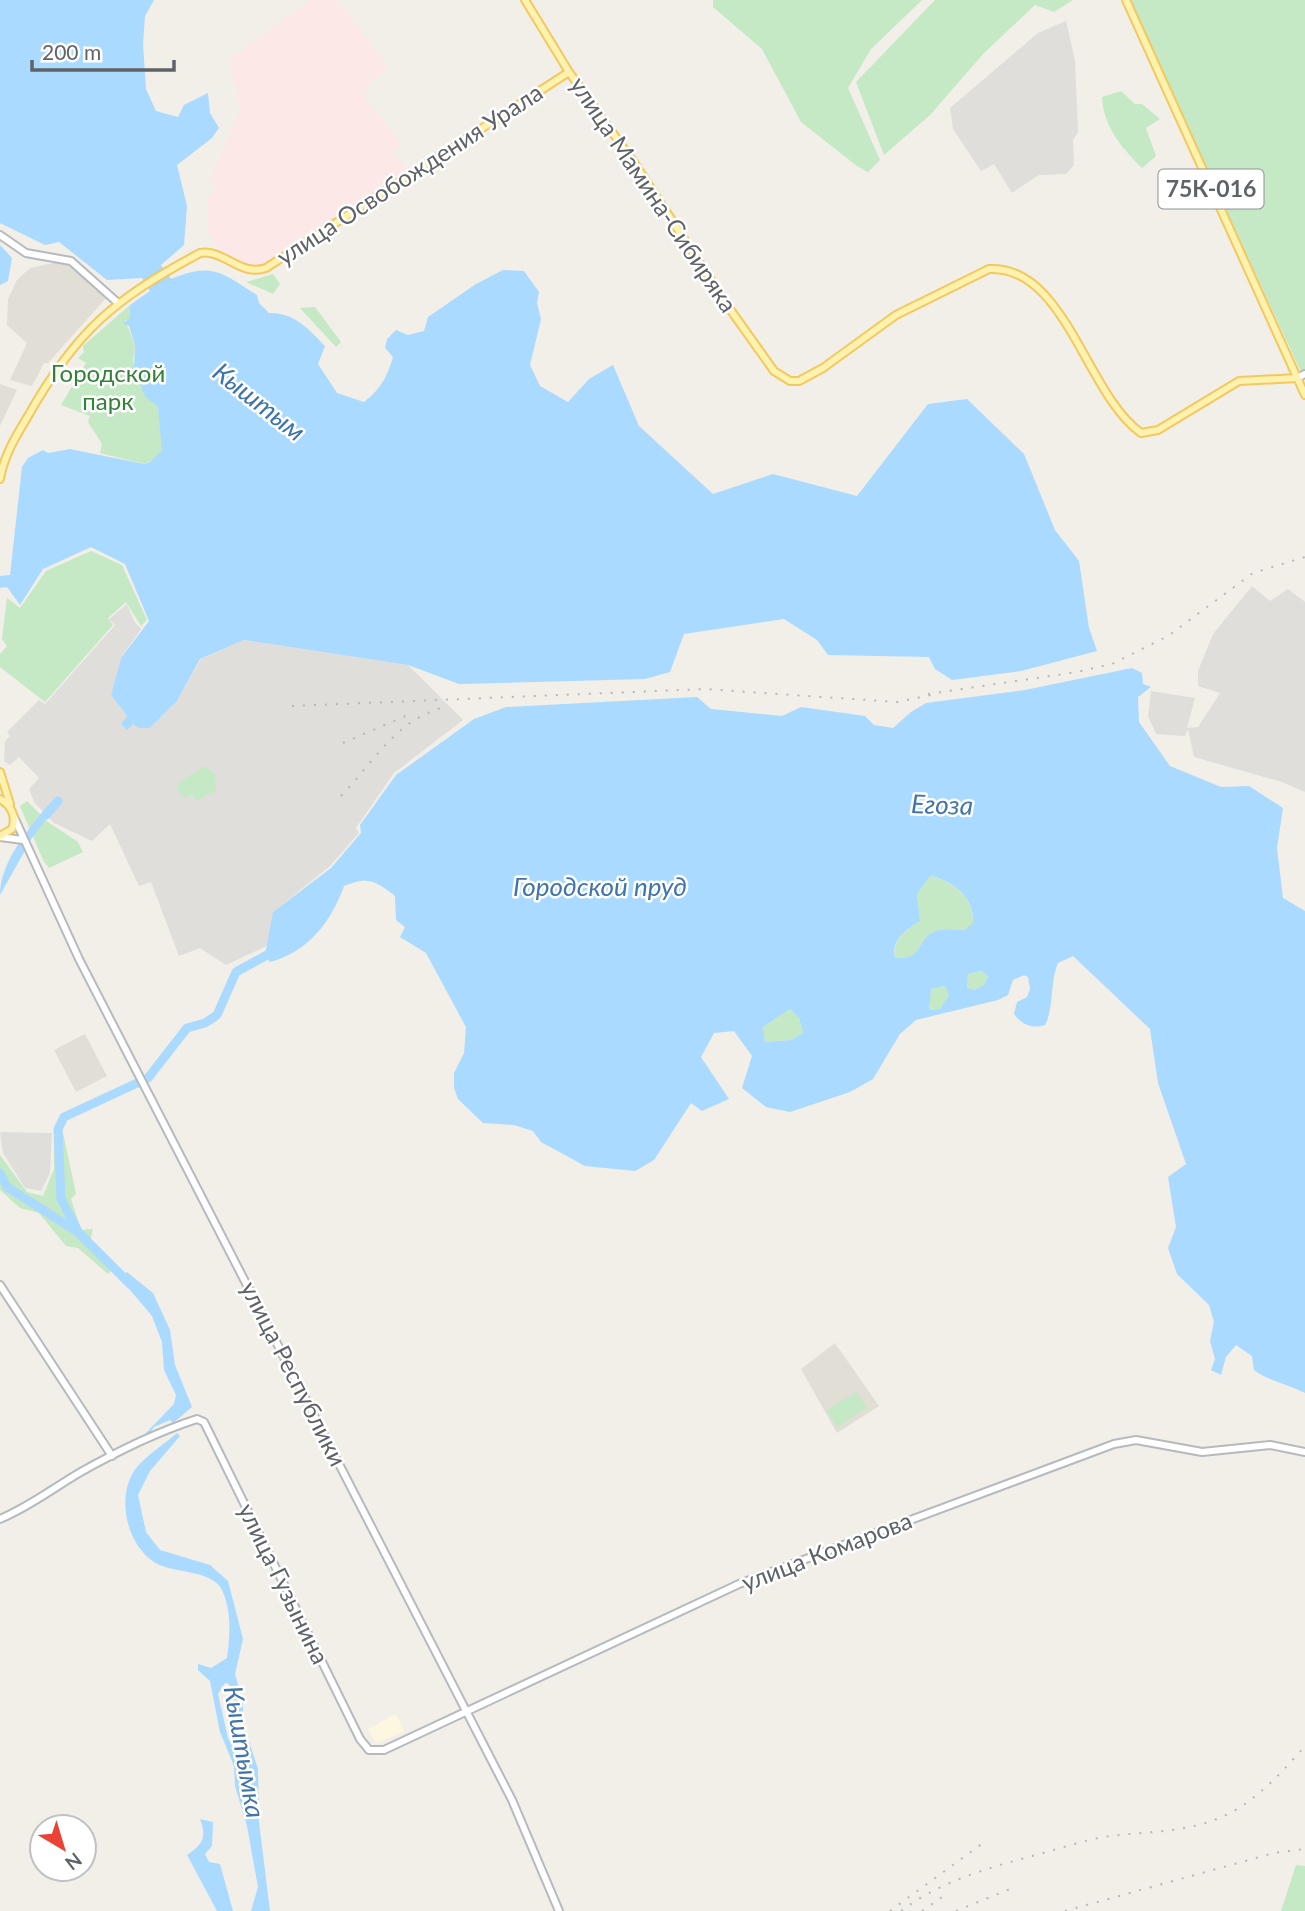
<svg xmlns="http://www.w3.org/2000/svg" width="1305" height="1911" viewBox="0 0 1305 1911" font-family="Lato,sans-serif">
<style>
.commercial{fill:#fef7e0}
.industrial{fill:#e0deda}
.education{fill:#e1ded6}
.medical{fill:#fce8e6}
.green{fill:#c5e8c5}
.water{fill:#aadaff;fill-rule:evenodd}
.lines{fill:none;stroke-linecap:round;stroke-linejoin:round}
.river{stroke:#aadaff;stroke-width:9}
.secondary-casing{stroke:#b6babf;stroke-width:10}
.primary-casing{stroke:#f2c960;stroke-width:10}
.secondary{stroke:#fff;stroke-width:6}
.primary{stroke:#fff2af;stroke-width:6}
.rail{stroke:#b6b7b8;stroke-width:2;stroke-dasharray:2 9;stroke-linecap:butt}
.labels{text-anchor:middle;stroke-width:5;stroke-linejoin:round;paint-order:stroke}
.shield{fill:#fff;stroke:#8f9295;stroke-width:2}
.shield-label{font-size:23px;font-weight:bold;fill:#5f6368}
.street-label{font-size:24px;fill:#5f6368;stroke:#fff}
.park-label{font-size:24px;fill:#348238;stroke:#fff}
.water-label{font-size:26px;font-style:italic;fill:#4174aa;stroke:#fff}
</style>
<rect width="100%" height="100%" fill="#f1efe8"/>
<path class="commercial" d="M 396,1714 L 404,1731 L 376,1744 L 368,1729 Z"/>
<path class="industrial" d="M 1066,21 L 1075,60 L 1078,132 L 1073,140 L 1074,165 L 1066,174 L 1039,175 L 1012,193 L 994,164 L 981,171 L 953,129 L 950,108 L 1038,33 Z
M 1252,586 L 1270,601 L 1288,589 L 1305,602 L 1305,792 L 1282,782 L 1194,757 L 1188,729 L 1185,736 L 1156,734 L 1148,716 L 1151,691 L 1195,698 L 1187,728 L 1198,727 L 1220,693 L 1198,686 L 1198,671 L 1213,634 Z
M 127,604 L 134,621 L 141,629 L 121,658 L 111,695 L 133,724 L 150,728 L 177,701 L 201,659 L 244,640 L 408,665 L 463,720 L 394,773 L 356,828 L 359,833 L 330,866 L 273,912 L 269,945 L 226,965 L 200,948 L 179,956 L 151,882 L 139,886 L 110,824 L 92,841 L 54,823 L 34,802 L 29,789 L 39,778 L 19,757 L 10,765 L 4,761 L 5,741 L 10,736 L 7,732 L 39,700 L 45,704 L 115,625 L 109,619 Z
M 0,1132 L 52,1133 L 50,1173 L 41,1191 L 25,1188 L 3,1153 Z"/>
<path class="education" d="M 62,261 L 72,265 L 107,297 L 48,363 L 44,363 L 32,386 L 10,380 L 27,343 L 7,325 L 8,299 L 17,280 L 30,268 Z
M 0,384 L 17,390 L 0,426 Z
M 85,1034 L 107,1076 L 76,1092 L 54,1050 Z
M 835,1343 L 879,1406 L 837,1433 L 801,1369 Z"/>
<path class="medical" d="M 311,0 L 337,0 L 388,66 L 368,85 L 365,97 L 401,144 L 393,152 L 410,173 L 296,246 L 258,267 L 248,268 L 220,253 L 208,231 L 208,195 L 217,188 L 210,179 L 240,110 L 230,59 Z"/>
<path class="green" d="M 713,0 L 922,0 L 871,49 L 848,88 L 880,160 L 868,172 L 857,166 L 801,122 L 762,49 L 713,7 Z
M 935,0 L 1073,0 L 1054,12 L 1035,5 L 984,53 L 930,115 L 884,155 L 856,82 Z
M 1129,0 L 1305,0 L 1305,370 L 1301,372 Z
M 1121,91 L 1135,104 L 1142,104 L 1160,119 L 1146,128 L 1156,156 L 1142,168 C 1122,148 1103,126 1102,97 Z
M 273,274 L 280,284 L 273,294 L 246,282 Z
M 130,305 L 129,320 L 125,320 L 135,345 L 133,362 L 141,374 L 140,382 L 158,407 L 162,440 L 162,451 L 157,458 L 144,464 L 100,453 L 102,444 L 88,422 L 90,416 L 61,405 L 86,363 L 78,358 L 84,352 L 83,346 Z
M 315,307 L 341,342 L 336,347 L 300,308 Z
M 91,551 L 122,565 L 147,620 L 141,626 L 126,602 L 108,618 L 113,625 L 45,702 L 0,667 L 0,654 L 7,646 L 2,639 L 7,598 L 20,608 L 46,571 Z
M 205,766 L 215,774 L 216,790 L 197,801 L 192,795 L 185,798 L 177,789 L 179,782 Z
M 27,801 L 48,822 L 78,842 L 83,852 L 49,868 L 43,860 L 20,806 Z
M 929,876 C 953,880 975,898 973,924 L 965,930 C 956,930 944,928 936,931 C 916,937 925,960 895,958 C 892,940 906,930 920,921 L 917,894 Z
M 982,971 L 988,976 L 984,985 L 974,990 L 967,988 L 968,974 Z
M 945,986 L 950,997 L 940,1009 L 929,1010 L 930,989 Z
M 790,1009 L 799,1018 L 803,1033 L 791,1040 L 765,1042 L 763,1027 Z
M 54,1132 L 63,1133 L 76,1194 L 71,1199 L 81,1230 L 93,1229 L 89,1247 L 113,1269 L 108,1274 L 78,1248 L 66,1246 L 39,1213 L 20,1208 L 0,1190 L 0,1155 L 27,1192 L 43,1196 L 54,1169 Z
M 857,1392 L 867,1408 L 837,1427 L 826,1410 Z
M 1296,1865 L 1305,1866 L 1305,1911 L 1281,1911 Z"/>
<path class="water" d="M 0,0 L 154,0 L 145,16 L 143,44 L 146,89 L 156,111 L 178,117 L 184,105 L 208,93 L 210,113 L 219,128 L 212,138 L 177,165 L 187,206 L 184,245 L 161,265 L 171,279 C 212,262 221,272 257,295 L 259,303 L 269,313 C 293,312 309,329 325,346 L 318,364 L 337,393 L 364,402 C 381,389 387,377 393,357 L 385,348 L 387,339 L 396,330 L 408,335 L 424,331 L 428,317 L 476,284 L 503,270 L 524,271 L 539,292 L 537,303 L 541,319 L 530,365 L 540,386 L 568,402 L 589,379 L 613,365 L 639,426 L 713,494 L 773,474 L 857,496 L 928,404 L 967,399 L 1024,454 L 1055,530 L 1079,561 L 1089,628 L 1097,651 L 1021,671 L 952,680 L 935,669 L 929,657 L 828,655 L 817,640 L 784,619 L 684,634 L 670,672 L 645,679 L 459,684 L 408,665 L 244,640 L 200,659 L 177,701 L 150,728 L 139,728 L 133,724 L 127,730 L 121,724 L 127,716 L 111,695 L 121,658 L 149,621 L 125,564 L 91,547 L 43,569 L 20,605 L 7,587 L 0,588 L 0,576 L 10,575 L 22,467 L 28,458 L 43,450 L 48,453 L 70,449 L 144,464 L 150,462 L 162,451 L 158,407 C 153,401 149,402 145,396 C 139,387 142,377 139,368 L 134,368 L 135,345 L 129,326 L 123,323 L 129,319 L 130,305 L 150,291 L 142,278 L 107,280 L 59,242 L 45,245 L 0,223 Z
M 0,245 L 12,258 L 8,281 L 0,285 Z
M 1132,668 L 1142,673 L 1143,684 L 1151,687 L 1138,697 L 1139,722 L 1170,766 L 1221,787 L 1249,786 L 1283,808 L 1277,848 L 1283,898 L 1305,911 L 1305,1393 C 1288,1384 1268,1381 1254,1370 L 1252,1356 L 1236,1345 L 1226,1357 L 1221,1375 L 1211,1370 L 1215,1359 L 1210,1341 L 1214,1322 L 1209,1305 L 1177,1274 L 1168,1248 L 1176,1227 L 1168,1177 L 1186,1164 L 1158,1083 L 1150,1029 L 1073,956 L 1058,963 C 1050,980 1054,1009 1045,1025 C 1032,1029 1022,1025 1014,1014 L 1017,1002 L 1027,997 L 1030,989 L 1028,977 L 1024,975 L 1013,980 L 1008,995 L 998,1000 L 916,1020 L 900,1034 L 873,1079 L 850,1092 L 790,1112 L 766,1107 L 742,1088 L 752,1056 L 734,1031 L 714,1033 L 701,1057 L 729,1099 L 702,1111 L 691,1103 L 654,1160 L 635,1171 L 585,1166 L 541,1142 L 533,1131 L 514,1125 L 483,1123 L 458,1099 L 454,1088 L 454,1073 L 464,1053 L 466,1027 L 426,953 L 400,937 L 405,927 L 396,920 L 395,896 C 376,881 368,876 344,886 C 331,922 308,952 270,962 L 265,955 L 273,912 L 331,868 L 361,833 L 360,825 L 396,775 L 474,719 L 506,707 L 697,697 L 711,709 L 782,716 L 801,707 L 865,716 L 874,725 L 893,728 L 911,712 L 926,703 L 1025,690 ZM 930,876 C 953,880 975,898 973,923 L 965,930 C 956,930 944,928 936,931 C 916,937 925,960 895,958 C 891,940 906,930 920,921 L 917,894 ZM 982,971 L 988,976 L 984,985 L 974,990 L 967,988 L 968,974 ZM 945,986 L 949,995 L 940,1009 L 929,1010 L 931,989 ZM 790,1009 L 799,1018 L 803,1033 L 791,1040 L 765,1042 L 763,1027 Z
M 49,804 L 54,809 L 32,838 L 0,895 C 0,862 29,828 49,804 Z
M 127,1272 L 153,1293 L 170,1330 L 175,1365 L 192,1407 L 173,1423 L 170,1420 L 154,1427 L 148,1436 L 146,1433 L 174,1404 L 176,1395 L 164,1370 L 162,1342 L 152,1316 L 119,1277 Z
M 177,1433 L 180,1436 L 150,1471 L 138,1495 L 146,1532 L 160,1550 L 210,1565 L 228,1581 L 243,1639 L 235,1674 L 243,1703 L 243,1723 L 258,1769 L 259,1822 L 270,1911 L 251,1911 L 258,1887 L 247,1826 L 235,1786 L 234,1766 L 220,1732 L 210,1681 L 198,1670 L 198,1664 L 211,1668 L 227,1658 C 230,1636 232,1611 222,1590 C 212,1569 172,1574 154,1562 C 126,1544 115,1494 137,1467 C 147,1455 167,1442 177,1433 ZM 225,1683 L 229,1684 L 234,1724 L 246,1769 L 228,1738 L 218,1694 Z
M 200,1819 L 213,1822 L 212,1846 L 205,1854 L 209,1862 L 220,1864 L 233,1911 L 217,1911 L 187,1855 C 203,1844 207,1837 200,1819 Z"/>
<g class="lines">
<path class="river" d="M 46,815 L 58,801
M 0,1173 L 7,1187 L 78,1232
M 130,1284 L 79,1233 L 61,1199 L 58,1129 L 64,1117 L 148,1078 L 187,1028 L 205,1023 L 217,1015 L 236,972 L 276,950"/>
<g class="secondary-casing">
<path id="secondary" d="M 0,235 L 26,253 L 71,261 L 118,303
M 1297,378 L 1305,374
M 14,817 L 79,959 L 512,1800 L 559,1911
M 0,837 L 23,840
M 0,1285 L 112,1456
M 0,1519 C 29,1507 52,1489 79,1473 C 116,1452 157,1432 197,1419 L 204,1422 L 360,1739 L 369,1750 L 384,1750 L 739,1584 L 1114,1444 L 1136,1440 L 1202,1452 L 1270,1445 L 1305,1452"/>
</g>
<g class="primary-casing">
<path id="primary" d="M 525,0 L 569,72 L 635,164 L 732,312 L 774,371 L 790,381 L 799,381 L 823,368 L 896,315 L 989,269 C 1065,265 1086,394 1141,433 L 1158,430 L 1239,381 L 1297,378
M 1126,0 L 1305,395
M 0,479 C 4,455 16,436 28,416 C 76,331 114,299 200,253 C 224,249 240,277 266,268 L 569,72
M 0,772 L 10,804
M 0,799 C 11,805 17,817 12,829 L 0,836"/>
</g>
<use href="#secondary" class="secondary"/>
<use href="#primary" class="primary"/>
<path class="rail" d="M 928,694 L 1077,672 L 1112,664 L 1168,636 L 1253,573 L 1305,557
M 292,706 L 705,689 L 897,702 L 936,694
M 343,743 L 410,714
M 341,796 C 375,761 395,720 445,707
M 890,1911 L 983,1843
M 901,1911 C 944,1879 992,1867 1043,1853 C 1065,1847 1088,1839 1110,1836 C 1152,1831 1191,1833 1230,1813 C 1260,1797 1282,1772 1305,1746
M 922,1911 L 942,1897
M 956,1911 L 1010,1889
M 1065,1911 L 1274,1853 L 1305,1849"/>
</g>
<g class="labels">
<rect class="shield" x="1158.5" y="169.5" width="105" height="39" rx="5"/>
<g class="shield-label">
<text x="1211" y="197">75К-016</text>
</g>
<g class="street-label">
<text transform="translate(410 175) rotate(-33)" y="8">улица Освобождения Урала</text>
<text transform="translate(653 195) rotate(56)" y="8">улица Мамина-Сибиряка</text>
<text transform="translate(293 1374) rotate(63)" y="8">улица Республики</text>
<text transform="translate(827 1552) rotate(-21)" y="8">улица Комарова</text>
<text transform="translate(283 1584) rotate(64)" y="8">улица Гузынина</text>
</g>
<g class="park-label">
<text x="108" y="382">Городской<tspan x="108" dy="28">парк</tspan></text>
</g>
<g class="water-label">
<text transform="translate(259 402) rotate(38)" y="9">Кыштым</text>
<text transform="translate(942 805) rotate(2)" y="9">Егоза</text>
<text x="600" y="896">Городской пруд</text>
<text transform="translate(244 1752) rotate(80)" y="9">Кыштымка</text>
</g>
</g>
<g transform="translate(63 1848) rotate(142)"><circle r="33" fill="#ffffff" stroke="#bfc1c3" stroke-width="2"/>
<path d="M0-5L12 26L0 18L-12 26Z" fill="#ea4335"/>
<text y="-10" font-size="19" font-weight="bold" text-anchor="middle" fill="#5f6368">N</text>
</g>
<path d="M32 60v10h142v-10" fill="none" stroke="#5f6368" stroke-width="3.5"/>
<text x="42" y="60" font-size="21" fill="#5f6368" stroke="#ffffff" stroke-width="5" paint-order="stroke">200 m</text>
</svg>
